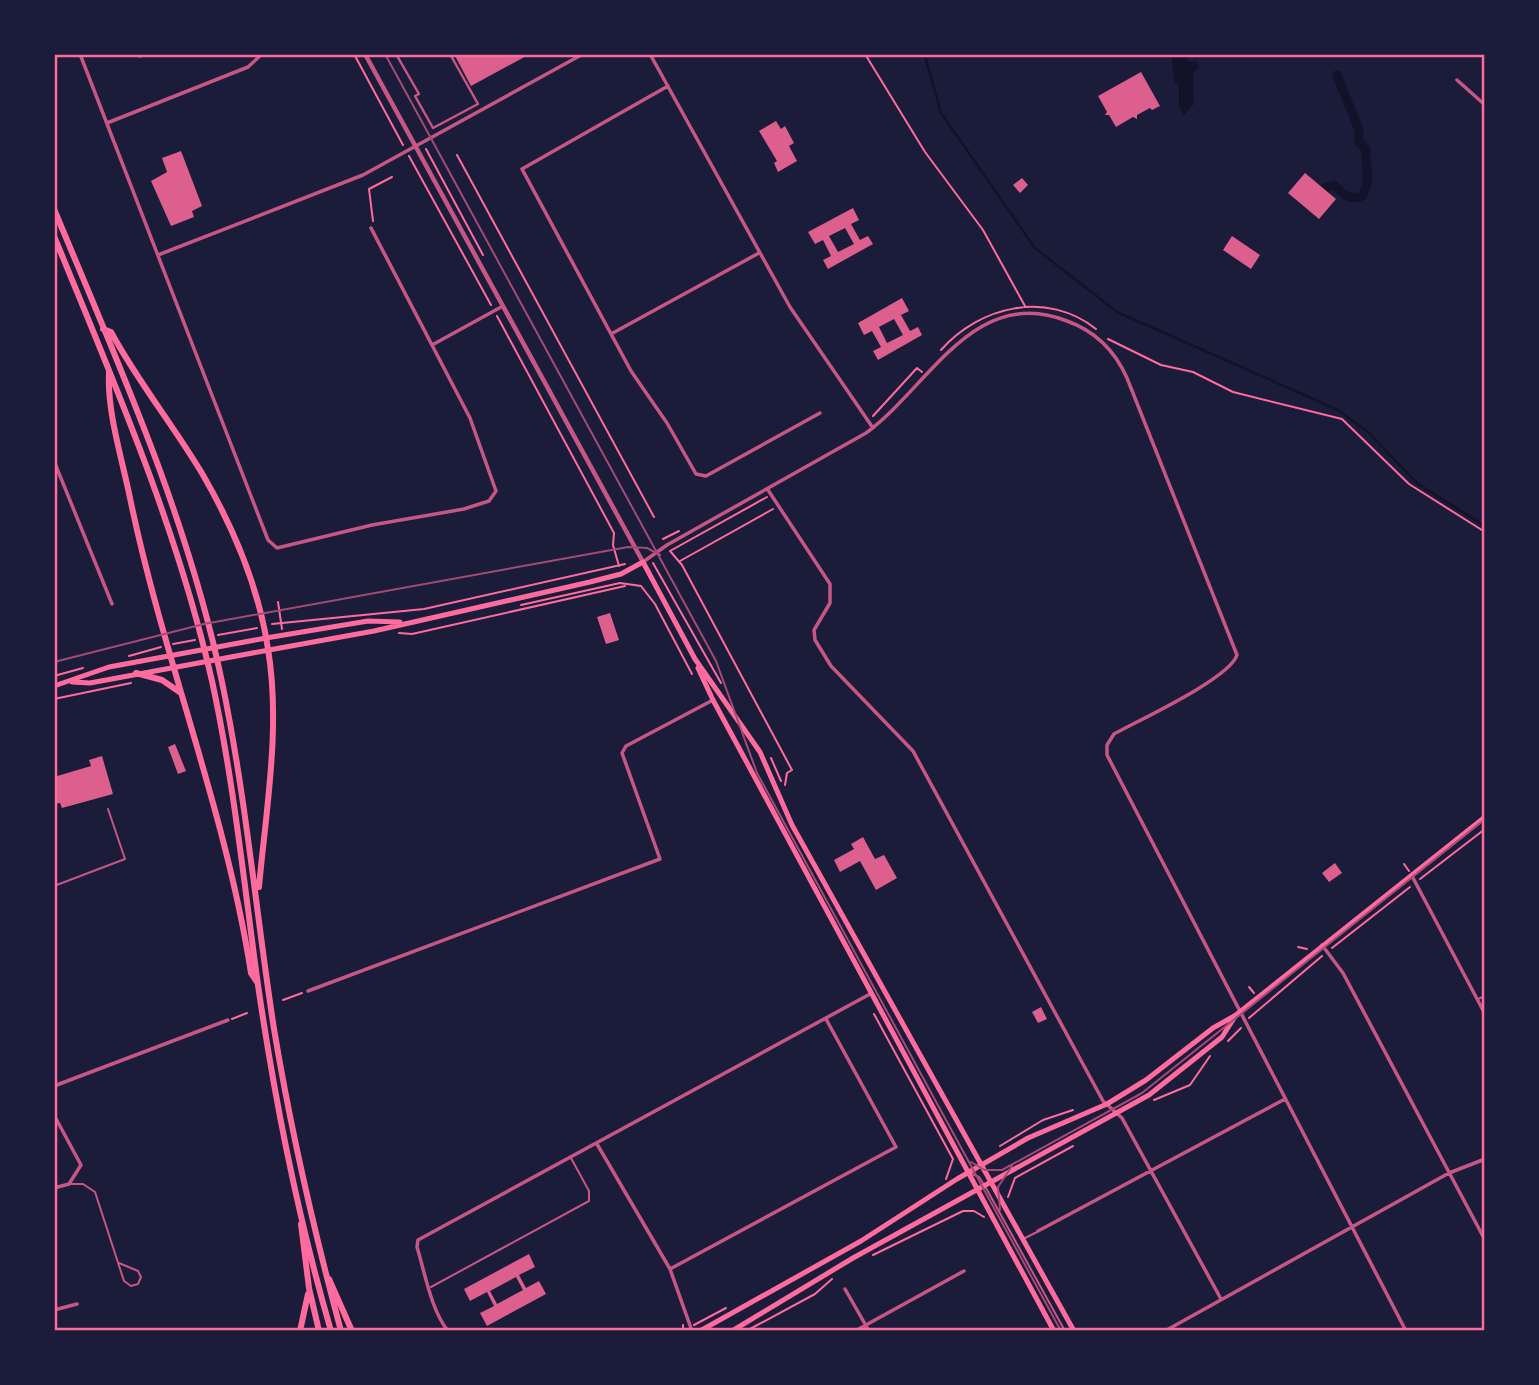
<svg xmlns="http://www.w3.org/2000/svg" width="1539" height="1385" viewBox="0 0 1539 1385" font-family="'Asap Condensed',sans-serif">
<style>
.water{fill:#12122b}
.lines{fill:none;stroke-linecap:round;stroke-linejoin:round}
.stream{stroke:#12122b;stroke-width:2.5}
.canal{stroke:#12122b;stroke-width:9}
.building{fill:#dd5f8e;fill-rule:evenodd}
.path{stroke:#ff6b9d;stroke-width:2}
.service{stroke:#c65784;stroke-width:2}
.pedestrian{stroke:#c65784;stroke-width:2.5}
.minor{stroke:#c65784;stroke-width:3.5}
.tertiary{stroke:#c65784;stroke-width:4.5}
.secondary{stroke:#ff6b9d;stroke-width:5}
.primary{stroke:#ff6b9d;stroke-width:5}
.trunk{stroke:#ff6b9d;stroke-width:6}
.tram{stroke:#a44b75;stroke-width:2}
.neatline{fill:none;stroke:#ff6b9d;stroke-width:2.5}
</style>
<rect width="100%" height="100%" fill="#1b1b3a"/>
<path class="water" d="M 1166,54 L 1185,54 L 1188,61 L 1196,61 L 1199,67 L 1193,74 L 1194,104 L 1184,115 L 1179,107 L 1179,85 L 1174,82 L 1172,59 Z"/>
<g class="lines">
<path class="stream" d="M 925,56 L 941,113 L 1035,248 L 1117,312 L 1338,410 L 1368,432 L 1418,484 L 1485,526"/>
<path class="canal" d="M 1325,188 L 1334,185 C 1343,194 1349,201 1362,196 C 1372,179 1365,168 1366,149 L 1359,142 L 1359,130 L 1337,75"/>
</g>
<path class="building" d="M 454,54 L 530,54 L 471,86 Z
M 1141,72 L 1160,106 L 1152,110 L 1150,108 L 1137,115 L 1137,119 L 1133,117 L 1116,127 L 1109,115 L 1105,115 L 1107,112 L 1098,96 Z
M 776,121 L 781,129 L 785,126 L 794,143 L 789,146 L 797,161 L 778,172 L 774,163 L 777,161 L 759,131 Z
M 181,151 L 202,206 L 192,211 L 194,217 L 171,226 L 151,181 L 167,172 L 162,158 Z
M 1305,173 L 1336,199 L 1319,219 L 1288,193 Z
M 1022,178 L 1028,185 L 1020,193 L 1013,185 Z
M 853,208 L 859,220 L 851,224 L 860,240 L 868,236 L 873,244 L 828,269 L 823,260 L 831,256 L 823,240 L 815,244 L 808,232 ZM 845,228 L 854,244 L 838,252 L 829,236 Z
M 1232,236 L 1260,255 L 1251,269 L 1223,250 Z
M 902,298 L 909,311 L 901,315 L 910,331 L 918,327 L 922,335 L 878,360 L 873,351 L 881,347 L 872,331 L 864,335 L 858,323 ZM 894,319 L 903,335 L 887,343 L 879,327 Z
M 610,613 L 619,640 L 606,644 L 597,617 Z
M 175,744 L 186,771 L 178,774 L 168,747 Z
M 102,756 L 113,794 L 62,808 L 60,803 L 54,804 L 54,777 L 91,766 L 89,760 Z
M 863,837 L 875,859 L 884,855 L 897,878 L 876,890 L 860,861 L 840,872 L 834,860 L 854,849 L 851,844 Z
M 1335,863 L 1342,873 L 1329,882 L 1322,873 Z
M 1041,1007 L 1047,1019 L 1038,1023 L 1032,1012 Z
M 529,1254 L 535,1267 L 519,1275 L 526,1288 L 539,1281 L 546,1294 L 487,1326 L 480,1313 L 494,1306 L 487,1292 L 470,1301 L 464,1289 ZM 516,1277 L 523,1290 L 497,1304 L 490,1291 Z"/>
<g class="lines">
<path class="path" d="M 354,54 L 403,145
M 865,54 L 925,152 L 983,230 L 1025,306
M 426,149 L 483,255
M 457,155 L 654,517
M 409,156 L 491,305
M 373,221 L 369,189 L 392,177
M 497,316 L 614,533 L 613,545 L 619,566
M 1108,339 L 1161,365 L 1193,372 L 1233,392 L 1342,419 L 1409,484 L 1485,532
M 941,350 C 980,306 1047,290 1096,329
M 873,416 L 917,368 L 922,372
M 767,497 L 670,551 L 682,565 L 792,770 L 787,773 L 785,785
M 663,539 L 679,531
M 680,561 L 773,509
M 653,563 L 721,683
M 278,602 L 282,629
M 521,605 L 620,583 L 641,586 L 655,604 L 692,674
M 272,624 L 424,609 L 625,564
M 399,633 L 412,634 L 625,586
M 218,635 L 257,628
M 173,644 L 195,640
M 129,656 L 161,647
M 54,676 L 83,668
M 54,699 L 131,683
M 771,758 L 781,781
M 1404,864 L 1409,871
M 1420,879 L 1485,829
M 1298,947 L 1307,949
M 1332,948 L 1410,887
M 1249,987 L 1254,993
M 283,1000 L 302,993
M 874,1014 L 953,1159 L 946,1179
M 1249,1018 L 1322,956
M 232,1019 L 247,1013
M 1228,1041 L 1241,1028
M 1154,1100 L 1190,1085 L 1210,1056
M 1000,1146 L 1043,1120 L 1073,1110
M 1015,1178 L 1073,1146
M 1008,1197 L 1015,1178
M 873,1255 L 963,1211 L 974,1211 L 984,1217
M 683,1325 L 683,1331
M 694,1325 L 726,1308
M 750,1329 L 815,1294 L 832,1279"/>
<path class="service" d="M 54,886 L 125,859 L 108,809
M 1478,999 L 1485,996
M 972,1174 L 979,1177 L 983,1183
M 70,1184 L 83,1184 L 95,1192 L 124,1281 L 131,1286 L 138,1284 L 141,1277 L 138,1271 L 119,1263
M 986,1188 L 1065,1331
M 1023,1239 L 1037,1232
M 431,1287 L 589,1201 L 589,1191 L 571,1158"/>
<path class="pedestrian" d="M 396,54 L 419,94 L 415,96 L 433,128 L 478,104 L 450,54"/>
<path class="minor" d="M 80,54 L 268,540 L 277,548 L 372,525 L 464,509 L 489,501 L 496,491 L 470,418 L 371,228
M 650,54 L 790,307 L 873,428
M 140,56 L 145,54
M 1457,80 L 1485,105
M 668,86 L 522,169 L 631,371 L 667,423 L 696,474 L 706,476 L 820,413
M 107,123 L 248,67 L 262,54
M 158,255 L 363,175 L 583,54
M 611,334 L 759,253
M 432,345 L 503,306
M 54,461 L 112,604
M 768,490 L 830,584 L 830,603 L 814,630 L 815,640 L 831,666 L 913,751 L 1103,1101 L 1122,1118 L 1221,1299
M 643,562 L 667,545 L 866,433 C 929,387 974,284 1067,321 C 1095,331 1115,351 1127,378 L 1237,655 C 1229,679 1139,720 1114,734 L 1107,745 L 1107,755 L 1406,1331
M 1412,876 L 1485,1014
M 1322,945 L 1343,973 L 1485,1240
M 308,991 L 660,859 L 622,753 L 626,746 L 713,700
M 54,1086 L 228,1020
M 54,1115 L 81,1165 L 69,1184 L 54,1188
M 597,1144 L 670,1269 L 692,1331
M 1038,1231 L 1285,1099
M 670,1269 L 896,1147 L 826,1019
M 845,1289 L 869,1331
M 54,1310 L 77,1304
M 448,1331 C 431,1310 425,1273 417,1247 L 418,1240 L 870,994
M 855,1331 L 964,1271
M 1165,1331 L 1449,1173 L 1485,1159"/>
<path class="tertiary" d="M 365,54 L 643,562"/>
<path class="secondary" d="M 266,638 L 368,621 L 400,622
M 269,650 L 374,631 L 590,582 L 621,574 L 643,562 L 695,659 L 760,752 L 792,825 L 1074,1331
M 698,668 L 713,700 L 1054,1331
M 700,1331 L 861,1241 L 957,1179 L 1028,1138 L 1107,1104 L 1146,1080 L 1213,1028 L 1236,1015 L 1485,817
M 732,1331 L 853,1258 L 1149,1095 L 1222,1037 L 1236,1015"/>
<path class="primary" d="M 72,682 L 90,683 L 269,650
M 54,686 L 109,667 L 266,638"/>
<path class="trunk" d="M 54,209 C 118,363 188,518 222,682 C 246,797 256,913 274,1029 C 291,1131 314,1231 341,1331
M 54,236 C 114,382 177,527 212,681 C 234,782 244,884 258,985 C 275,1102 298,1218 331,1331
M 103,329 L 111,332 C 138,382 174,426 203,475 C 233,527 259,589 268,649 C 281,727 266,809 259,887
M 109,372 C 107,413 122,458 130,498 C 163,658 226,811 251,973 L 257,982
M 136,673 L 162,680 L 181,693
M 301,1224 L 309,1288 L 319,1331
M 329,1279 L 352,1331
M 300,1331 L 308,1294"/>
<path class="tram" d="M 385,54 L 716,661 L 757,773 L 1061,1331
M 54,662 L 204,624 L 628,547 L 647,548 L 660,555
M 971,1162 L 985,1170 L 1002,1170 L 1142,1093 L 1485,819
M 1000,1210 L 998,1187 L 1012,1166"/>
</g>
<rect width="1539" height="1385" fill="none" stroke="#1b1b3a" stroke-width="112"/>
<rect x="56" y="56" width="1427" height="1273" class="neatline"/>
</svg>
